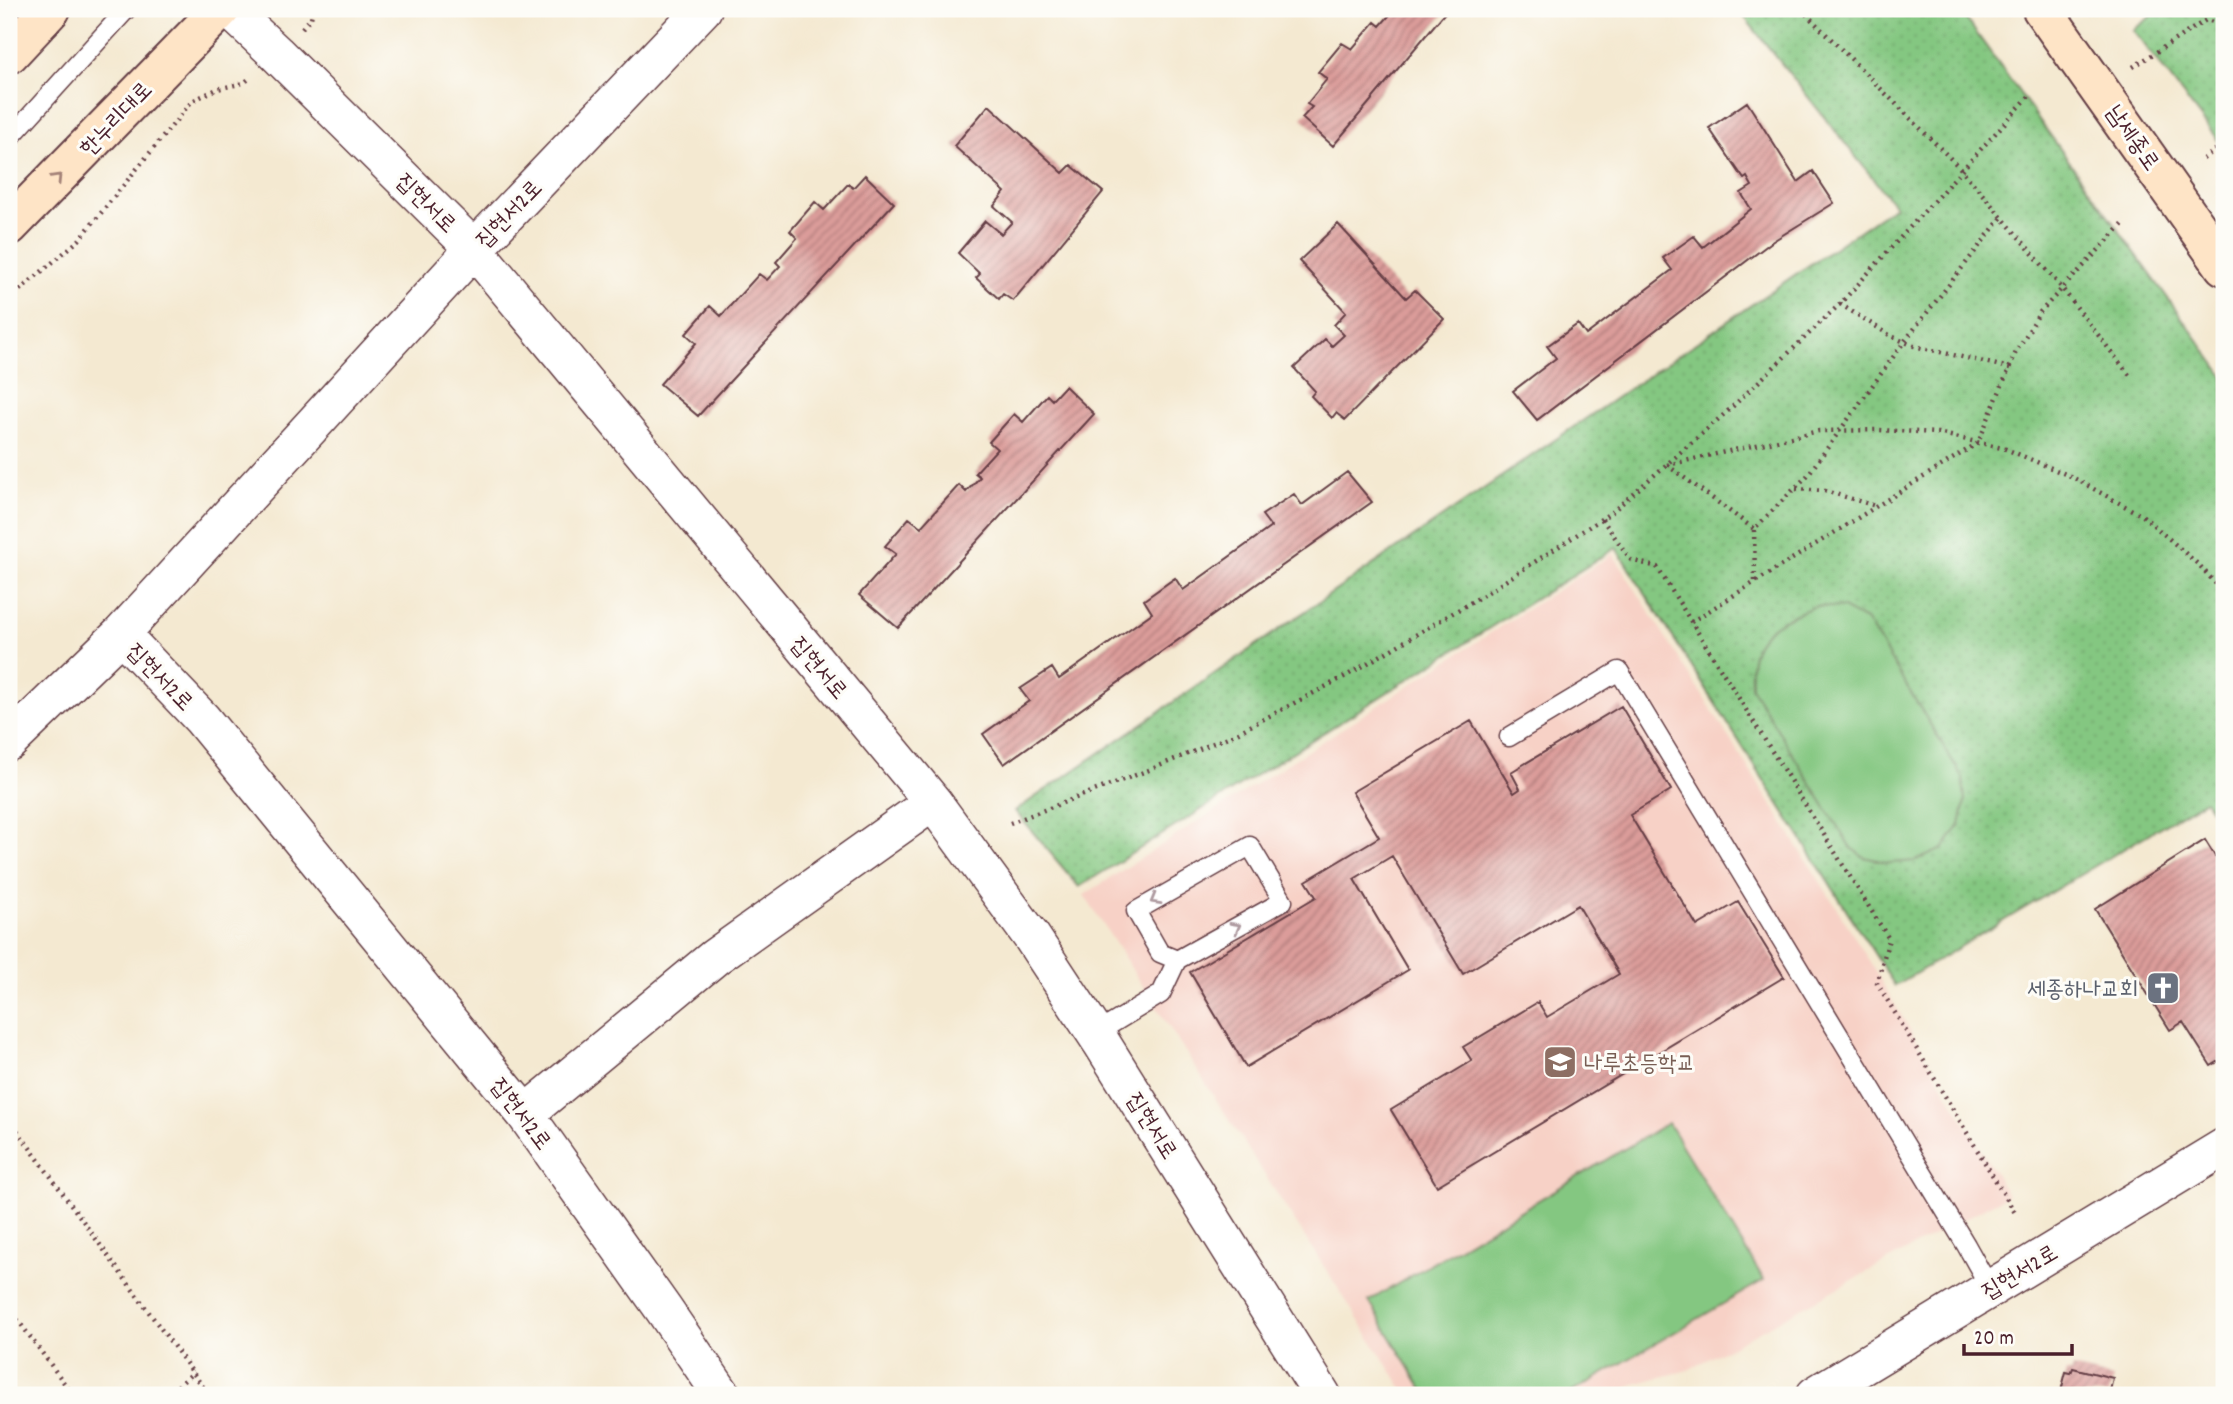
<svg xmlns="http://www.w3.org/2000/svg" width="2233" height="1404" viewBox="0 0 2233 1404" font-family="Dekko,'Poor Story',sans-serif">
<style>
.built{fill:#f7d1c6}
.park{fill:url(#park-dots);stroke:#677356;stroke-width:2}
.pitch{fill:#84c781;stroke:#677356;stroke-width:2}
.building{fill:url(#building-hatch)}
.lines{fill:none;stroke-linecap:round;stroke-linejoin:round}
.lane-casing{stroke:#643d44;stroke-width:21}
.street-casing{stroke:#643d44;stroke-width:40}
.secondary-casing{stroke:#643d44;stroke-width:42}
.path{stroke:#643d44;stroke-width:4.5;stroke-dasharray:2 5;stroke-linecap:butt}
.lane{stroke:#fff;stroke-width:18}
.street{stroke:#fff;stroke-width:37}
.secondary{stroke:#fee4c6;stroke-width:38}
.oneway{stroke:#a48278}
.oneway2{stroke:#ae9aa0}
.labels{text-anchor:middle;stroke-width:6;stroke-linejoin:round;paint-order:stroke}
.street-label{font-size:23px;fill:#4a1f2b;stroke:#fdfcf7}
.worship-label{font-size:23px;fill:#5b616d;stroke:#fdfcf7;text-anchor:end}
.education-label{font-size:23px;fill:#785e54;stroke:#fdfcf7;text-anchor:start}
</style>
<defs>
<pattern id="park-dots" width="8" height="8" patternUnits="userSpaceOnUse" patternTransform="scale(1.75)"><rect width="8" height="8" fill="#84c781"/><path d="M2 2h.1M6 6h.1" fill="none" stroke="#74aa70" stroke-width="1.8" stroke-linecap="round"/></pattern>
<pattern id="building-hatch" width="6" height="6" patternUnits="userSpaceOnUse" patternTransform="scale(1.75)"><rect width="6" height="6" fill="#db9c9a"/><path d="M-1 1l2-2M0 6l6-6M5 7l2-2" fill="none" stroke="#b47f7e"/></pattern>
</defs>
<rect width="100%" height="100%" fill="#fdfcf7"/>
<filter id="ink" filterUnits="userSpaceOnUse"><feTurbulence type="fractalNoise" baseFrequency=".0143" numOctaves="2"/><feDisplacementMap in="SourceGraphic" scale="14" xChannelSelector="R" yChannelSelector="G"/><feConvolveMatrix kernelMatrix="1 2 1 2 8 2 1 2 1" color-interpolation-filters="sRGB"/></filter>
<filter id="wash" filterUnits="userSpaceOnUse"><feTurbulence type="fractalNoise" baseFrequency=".00686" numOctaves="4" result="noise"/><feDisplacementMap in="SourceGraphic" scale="28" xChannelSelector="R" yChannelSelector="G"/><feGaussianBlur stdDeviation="1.57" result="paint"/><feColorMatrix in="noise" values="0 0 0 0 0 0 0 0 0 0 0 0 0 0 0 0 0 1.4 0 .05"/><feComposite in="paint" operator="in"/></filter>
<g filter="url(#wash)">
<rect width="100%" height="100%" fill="#f4e9d1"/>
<path class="built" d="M 1613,554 L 1850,929 L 2008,1195 L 1688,1370 L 1634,1384 L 1614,1395 L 1407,1395 L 1084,895 Z"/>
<path class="park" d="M 1738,9 L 1959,9 L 2224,376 L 2224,829 L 2205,800 L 1895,986 L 1616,548 L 1079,887 L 1015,811 L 1895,206 Z
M 2161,9 L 2224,9 L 2224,148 L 2133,30 Z"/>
<path class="pitch" d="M 1816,606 L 1843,608 L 1867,621 L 1963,778 L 1965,801 L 1960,825 L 1943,849 L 1915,861 L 1890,863 L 1864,857 L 1851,848 L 1751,687 C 1751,678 1750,668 1752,659 C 1756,629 1791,615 1816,606 Z
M 1668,1123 L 1764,1280 L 1567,1395 L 1426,1395 L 1369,1301 Z"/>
<g id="blocks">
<path class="building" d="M 1395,9 L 1448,9 L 1333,146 L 1302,118 L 1312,107 L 1307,104 L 1327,79 L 1318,72 L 1342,43 L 1352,49 L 1375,22 L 1380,26 Z
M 1747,102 L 1798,182 L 1813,171 L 1834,203 L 1773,241 L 1537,420 L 1513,391 L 1556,358 L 1547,346 L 1578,324 L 1586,335 L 1672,270 L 1663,258 L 1694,236 L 1703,247 L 1751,209 L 1741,193 L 1752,186 L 1747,177 L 1744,179 L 1709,128 Z
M 989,105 L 1063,173 L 1071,165 L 1103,192 L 1013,301 L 1003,294 L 999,299 L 976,278 L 980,274 L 958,253 L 985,221 L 1001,234 L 1012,222 L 994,206 L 1005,192 L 954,146 Z
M 865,175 L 894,203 L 698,416 L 660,384 L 696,343 L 686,334 L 710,306 L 721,316 L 759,274 L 767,280 L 780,266 L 776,262 L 797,238 L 790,231 L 815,202 L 824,210 L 848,184 L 853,188 Z
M 1338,224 L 1406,298 L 1415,290 L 1444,319 L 1345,420 L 1336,413 L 1332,418 L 1311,396 L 1315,391 L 1294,368 L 1325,339 L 1332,346 L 1344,335 L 1334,325 L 1346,312 L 1299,261 Z
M 1065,386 L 1094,414 L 898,628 L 859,595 L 896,554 L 885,546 L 909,518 L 921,527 L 959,485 L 966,492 L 980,477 L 975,473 L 997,449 L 989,442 L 1014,414 L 1023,422 L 1047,395 L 1052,400 Z
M 1347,472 L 1372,502 L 1004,764 L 983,734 L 1029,701 L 1020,689 L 1052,668 L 1059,679 L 1152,613 L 1144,600 L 1175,578 L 1183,590 L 1271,527 L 1262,515 L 1294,494 L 1302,505 Z
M 1621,706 L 1671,790 L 1630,815 L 1697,926 L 1738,902 L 1784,977 L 1437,1186 L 1391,1110 L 1472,1061 L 1463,1047 L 1538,1002 L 1547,1017 L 1619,974 L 1578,905 L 1463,974 L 1392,856 L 1354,879 L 1408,970 L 1246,1067 L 1190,972 L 1316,897 L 1306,881 L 1379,837 L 1352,792 L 1471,721 L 1514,793 L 1520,789 L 1511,772 Z
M 2205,840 L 2224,871 L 2224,1058 L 2211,1066 L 2183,1022 L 2170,1030 L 2095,909 Z
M 2073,1368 L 2113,1378 L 2109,1395 L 2060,1395 L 2066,1372 L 2071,1373 Z"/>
</g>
</g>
<g filter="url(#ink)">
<use href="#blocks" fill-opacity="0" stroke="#643d44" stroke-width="2"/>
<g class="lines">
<g class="lane-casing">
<path id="lane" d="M 9,139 L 127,9
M 1509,737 L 1619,671 L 1966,1245 L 1990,1288
M 1095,1034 L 1161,994 L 1177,960 L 1283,901 L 1250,846 L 1136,911 L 1160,953 L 1177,960"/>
</g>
<g class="street-casing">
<path id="street" d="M 229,9 L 276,53 L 474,249 L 933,802 L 1031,936 L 1101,1042 L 1322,1395
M 121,634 L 202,719 L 525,1114 L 664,1310 L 722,1395
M 9,742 L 121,634 L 474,249 L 703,9
M 525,1114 L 715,957 L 933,802
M 1815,1395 L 2224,1147"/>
</g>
<g class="secondary-casing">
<path id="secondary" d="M 2042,9 L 2224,266
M 9,54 L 51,9
M 9,226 L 221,9"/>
</g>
<path class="path" d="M 1801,9 L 1961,169 L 2061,287 L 2130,376
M 302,28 L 311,18 L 313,9
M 2133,67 L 2206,20 L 2224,25
M 2203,159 L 2224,144
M 9,299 L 79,240 L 192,101 L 217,89 L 244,83 L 250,78
M 1840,304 L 1891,336 L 1914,346 L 2010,368
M 1667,465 L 1819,431 L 1879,430 L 1938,433 L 2006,449 L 2070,476 L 2143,516 L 2200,566 L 2224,593
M 1667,465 L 1754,529
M 1796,489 L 1825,491 L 1876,506
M 1602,519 L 1631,560 L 1657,567 L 1889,939 L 1877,983 L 2017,1216
M 1755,581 L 1754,529 L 1807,476 L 1904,342 L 2002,217
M 1691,622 L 1978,443 L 2016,352 L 2040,312 L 2126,221
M 1010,823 L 1154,768 L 1235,734 L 1346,676 L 1485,594 L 1612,512 L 1729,410 L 1840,304 L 2032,93
M 9,1119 L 209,1395
M 9,1308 L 73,1395
M 167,1395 L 194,1372"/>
<use href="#lane" class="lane"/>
<use href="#street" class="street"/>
<use href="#secondary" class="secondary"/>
</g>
<defs><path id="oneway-chevron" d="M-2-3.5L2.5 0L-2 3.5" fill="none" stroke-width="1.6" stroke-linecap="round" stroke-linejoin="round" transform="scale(1.75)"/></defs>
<use class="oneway" href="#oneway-chevron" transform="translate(57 178) rotate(-46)"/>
<g class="oneway2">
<use href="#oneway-chevron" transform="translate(1155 900) rotate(150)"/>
<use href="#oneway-chevron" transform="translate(1236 927) rotate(-29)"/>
</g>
</g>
<defs>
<g id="church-square" transform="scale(1.75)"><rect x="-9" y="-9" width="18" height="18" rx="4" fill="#6b7280" stroke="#fdfcf7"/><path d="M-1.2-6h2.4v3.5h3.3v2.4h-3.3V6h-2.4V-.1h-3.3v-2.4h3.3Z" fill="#fff"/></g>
<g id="school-square" transform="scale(1.75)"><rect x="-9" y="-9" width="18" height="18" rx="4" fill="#8d6e63" stroke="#fdfcf7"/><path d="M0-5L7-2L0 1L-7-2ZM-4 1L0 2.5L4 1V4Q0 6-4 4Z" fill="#fff"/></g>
</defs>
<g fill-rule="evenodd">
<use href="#church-square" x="2163" y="988"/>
<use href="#school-square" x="1560" y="1062"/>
</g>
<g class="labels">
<g class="street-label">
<text transform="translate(115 118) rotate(-46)" y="8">한누리대로</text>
<text transform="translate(2134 137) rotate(55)" y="8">남세종로</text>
<text transform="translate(427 202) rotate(45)" y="8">집현서로</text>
<text transform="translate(508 213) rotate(-46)" y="8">집현서2로</text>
<text transform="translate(820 667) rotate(50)" y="8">집현서로</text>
<text transform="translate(161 676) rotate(46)" y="8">집현서2로</text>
<text transform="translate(522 1113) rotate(53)" y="8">집현서2로</text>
<text transform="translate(1153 1125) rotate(58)" y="8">집현서로</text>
<text transform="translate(2019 1271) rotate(-31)" y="8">집현서2로</text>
</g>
<g class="worship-label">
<text x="2138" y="996">세종하나교회</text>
</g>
<g class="education-label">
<text x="1584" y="1070">나루초등학교</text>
</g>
</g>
<rect width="2233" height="1404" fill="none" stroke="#fdfcf7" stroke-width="35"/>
<path d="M1964 1344v10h108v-10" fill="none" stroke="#4a1f2b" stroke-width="3.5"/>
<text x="1974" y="1344" font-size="21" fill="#4a1f2b" stroke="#fdfcf7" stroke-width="5" paint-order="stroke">20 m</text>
</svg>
